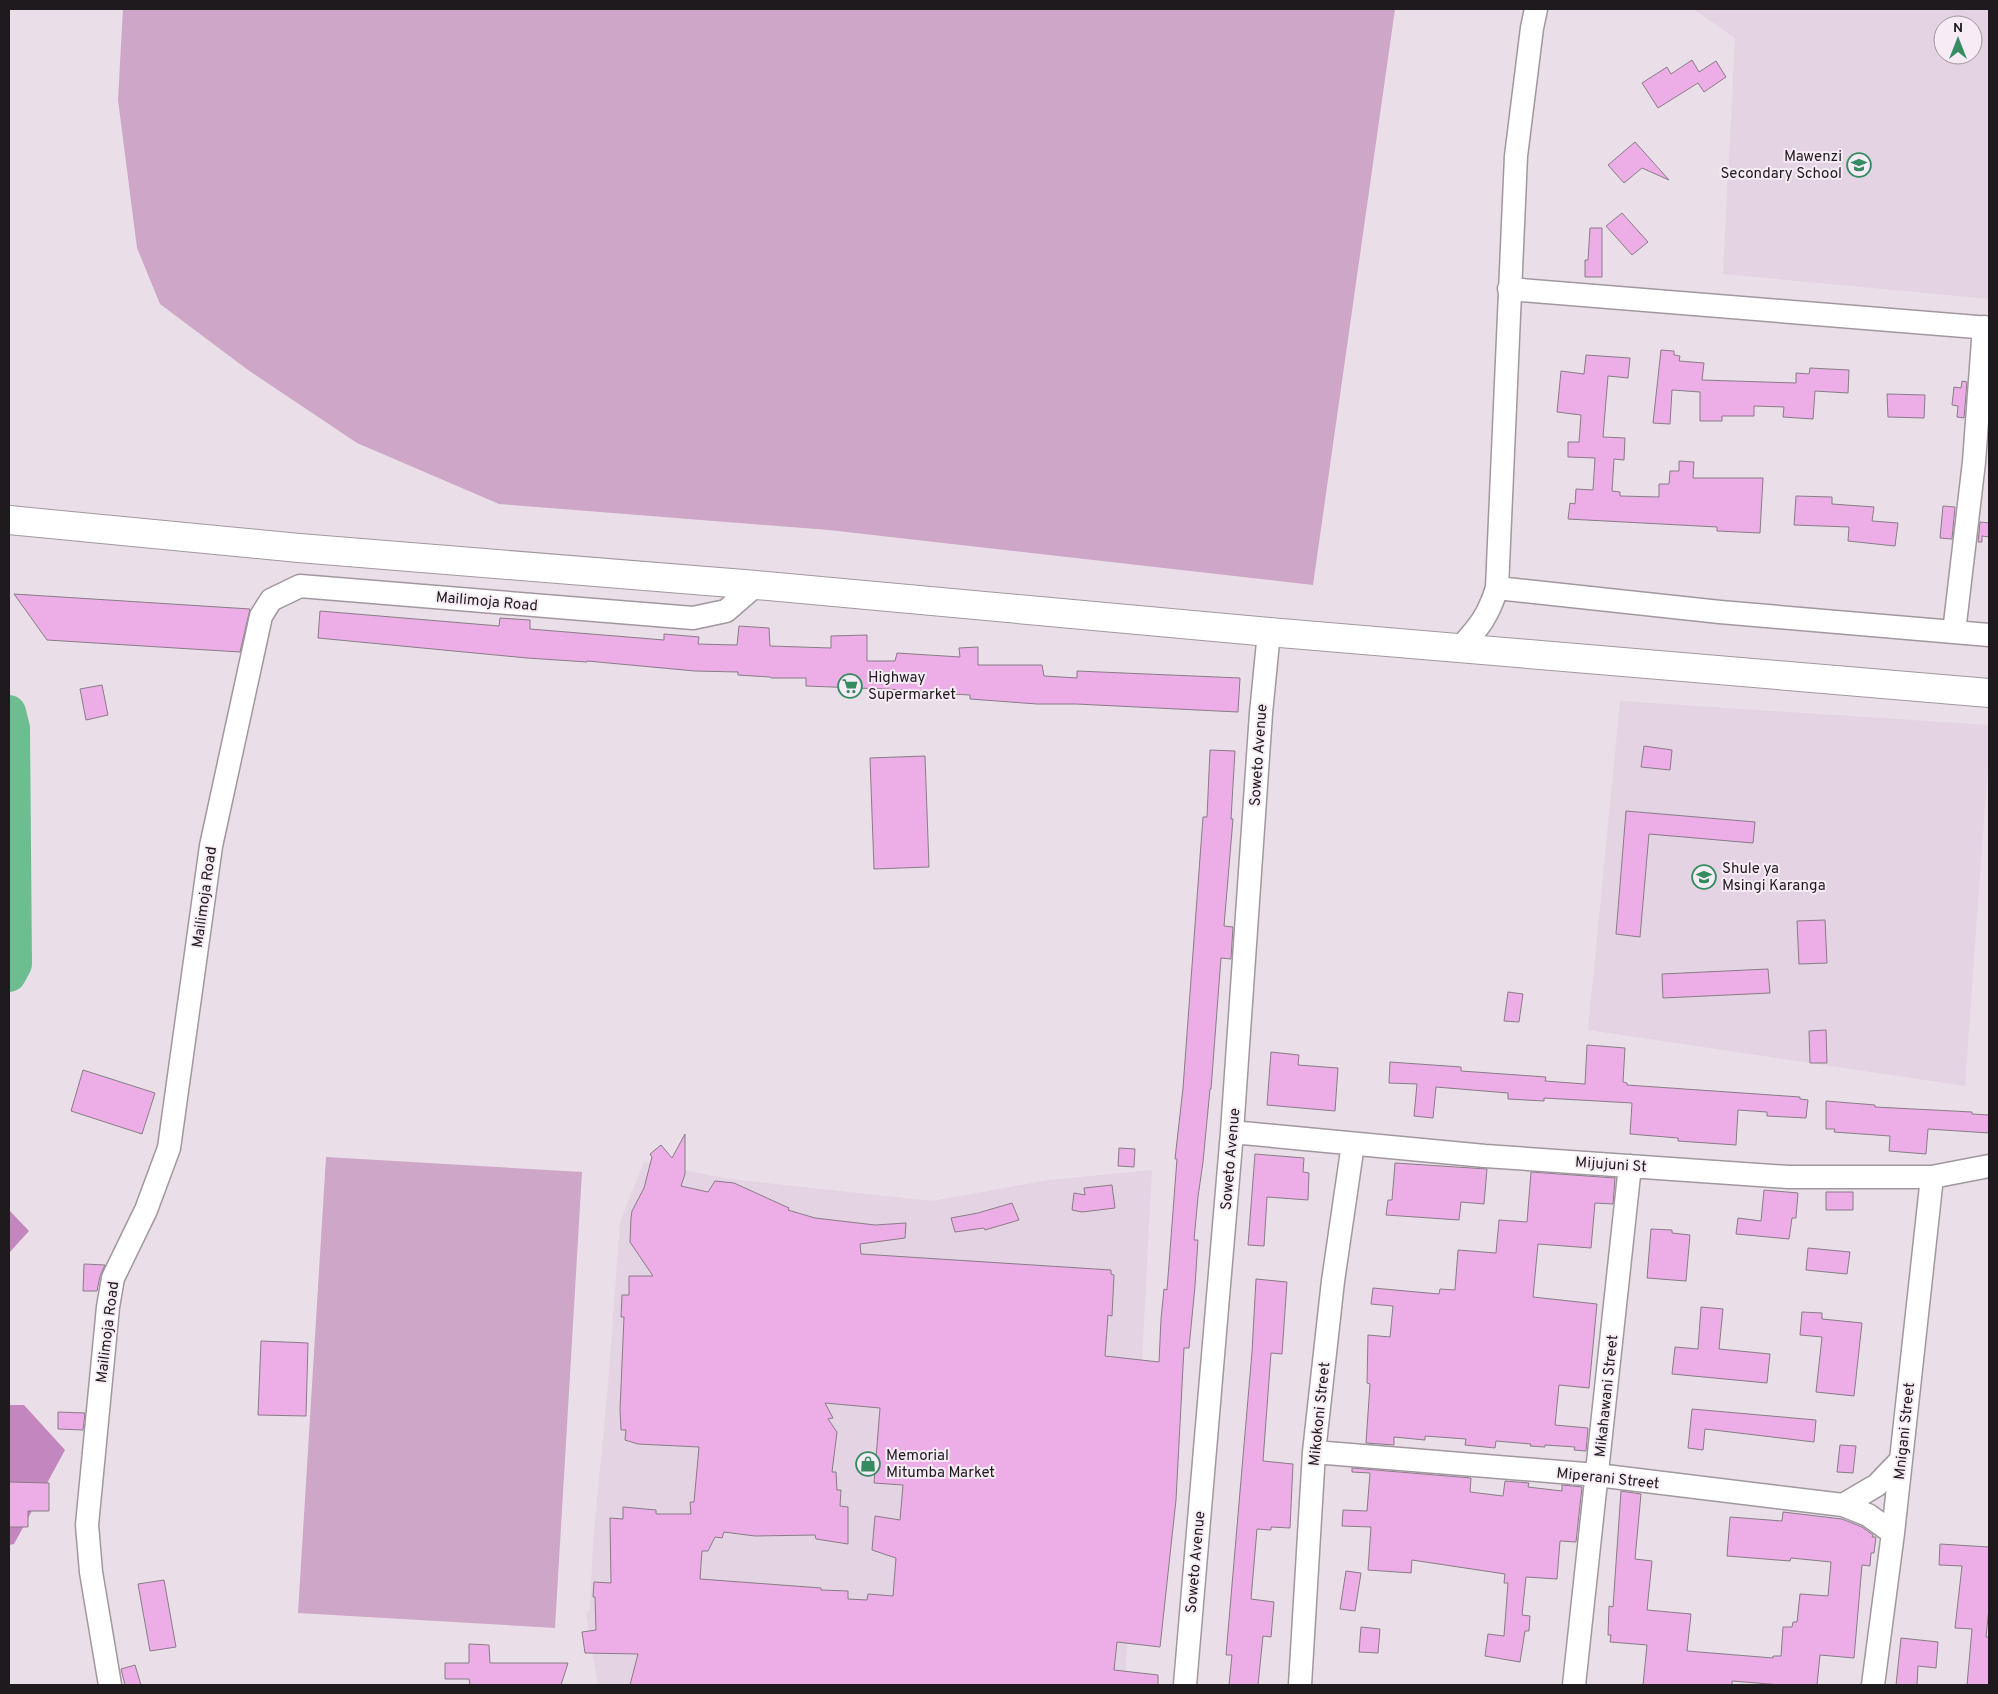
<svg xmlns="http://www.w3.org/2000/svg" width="1998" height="1694" viewBox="0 0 1998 1694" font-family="Overpass,sans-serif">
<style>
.built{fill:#e4d3e2;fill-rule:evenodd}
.green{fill:#cda6c8}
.forest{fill:#c486be}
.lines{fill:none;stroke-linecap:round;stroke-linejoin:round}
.river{stroke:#6cbe90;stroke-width:34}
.building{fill:#edade6;stroke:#877d86;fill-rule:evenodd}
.minor-casing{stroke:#a1979f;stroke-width:25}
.highway-casing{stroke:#a1979f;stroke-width:30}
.minor{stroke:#fff;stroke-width:22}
.highway{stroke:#fff;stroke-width:28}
.labels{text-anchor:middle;stroke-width:4;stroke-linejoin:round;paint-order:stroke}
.poi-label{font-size:15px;fill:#1e1a1e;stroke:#f7ecf5;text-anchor:start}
.street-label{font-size:15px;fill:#1e1a1e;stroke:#f7ecf5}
</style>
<rect width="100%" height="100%" fill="#eadfe8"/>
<path class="built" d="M 1693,9 L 1989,9 L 1989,299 L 1723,274 L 1735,38 ZM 1943,25 L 1973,25 L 1973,55 L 1943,55 Z
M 1620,701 L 1989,725 L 1989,750 L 1965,1086 L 1588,1030 Z
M 644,1162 L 729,1179 L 932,1201 L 1049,1180 L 1152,1170 L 1125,1685 L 598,1685 L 586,1613 L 590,1610 L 593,1543 L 608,1384 L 620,1222 Z"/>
<path class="green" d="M 123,9 L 1395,9 L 1313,585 L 829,530 L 499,504 L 357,443 L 248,370 L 160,304 L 137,248 L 118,100 Z
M 326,1157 L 582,1172 L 555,1628 L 298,1613 Z"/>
<path class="forest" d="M 9,1210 L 29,1231 L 9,1253 Z
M 9,1405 L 24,1405 L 65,1450 L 14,1544 L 9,1545 Z"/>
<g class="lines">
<path class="river" d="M 9,712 L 13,728 L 15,964 L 9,975"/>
</g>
<path class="building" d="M 1692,60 L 1699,72 L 1716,61 L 1726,77 L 1704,92 L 1698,83 L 1658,108 L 1642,83 L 1667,67 L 1671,74 Z
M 1635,142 L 1669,180 L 1642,168 L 1624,183 L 1608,165 Z
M 1622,213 L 1648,242 L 1632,255 L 1606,226 Z
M 1590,228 L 1602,228 L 1602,277 L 1585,277 L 1585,260 L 1588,260 Z
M 1661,350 L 1674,351 L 1674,355 L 1680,356 L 1679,361 L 1704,363 L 1702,380 L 1796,383 L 1796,373 L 1809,374 L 1810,368 L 1849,370 L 1848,393 L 1815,391 L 1813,419 L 1783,417 L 1784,407 L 1754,406 L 1754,416 L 1722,416 L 1722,421 L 1700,421 L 1700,392 L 1672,390 L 1670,424 L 1653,423 Z
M 1586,355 L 1630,358 L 1628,378 L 1608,376 L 1603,437 L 1625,438 L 1624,460 L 1614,459 L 1612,491 L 1620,492 L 1620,496 L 1659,497 L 1659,484 L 1669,484 L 1670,471 L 1679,471 L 1679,461 L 1694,462 L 1693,478 L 1763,478 L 1760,533 L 1717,531 L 1717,527 L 1568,519 L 1570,503 L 1575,504 L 1576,489 L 1593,490 L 1595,458 L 1568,457 L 1568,442 L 1579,442 L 1581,415 L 1557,412 L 1561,371 L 1584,374 Z
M 1962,381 L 1967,382 L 1964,418 L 1957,417 L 1958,406 L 1952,405 L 1954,387 L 1961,388 Z
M 1887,394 L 1925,395 L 1924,418 L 1888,417 Z
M 1796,496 L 1832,497 L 1832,504 L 1874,507 L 1872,521 L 1898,523 L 1895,546 L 1848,541 L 1849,527 L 1794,525 Z
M 1943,506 L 1955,507 L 1952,539 L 1940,538 Z
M 1980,522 L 1989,523 L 1989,537 L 1982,536 L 1982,542 L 1978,542 Z
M 14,594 L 250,609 L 240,652 L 47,640 Z
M 320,611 L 499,626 L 500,618 L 530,620 L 530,629 L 664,640 L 664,634 L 699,637 L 698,644 L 737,645 L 739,626 L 769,628 L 770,646 L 831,648 L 831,636 L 867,635 L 867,661 L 895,661 L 897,653 L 960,657 L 959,648 L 978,647 L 978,665 L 1042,665 L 1044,676 L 1077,678 L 1077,671 L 1240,678 L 1238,712 L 1076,704 L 1037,704 L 970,699 L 970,695 L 934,693 L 934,691 L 806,686 L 806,678 L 771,678 L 770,677 L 738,675 L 738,672 L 695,671 L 587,661 L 587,662 L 527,658 L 318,638 Z
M 102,685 L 108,715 L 86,720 L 80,689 Z
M 1644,746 L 1672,750 L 1670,770 L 1641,767 Z
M 1210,750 L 1235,751 L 1231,819 L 1233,819 L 1224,926 L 1233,927 L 1231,959 L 1221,958 L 1211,1089 L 1210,1089 L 1203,1162 L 1198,1197 L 1194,1240 L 1198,1240 L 1195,1286 L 1189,1348 L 1184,1348 L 1176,1500 L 1160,1647 L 1117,1642 L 1114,1670 L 1158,1675 L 1158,1685 L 630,1685 L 638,1654 L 585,1653 L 582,1632 L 596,1630 L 595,1597 L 593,1597 L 594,1582 L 611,1583 L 610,1518 L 623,1519 L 623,1507 L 656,1510 L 656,1514 L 691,1514 L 690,1502 L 694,1502 L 699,1447 L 638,1444 L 625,1440 L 626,1430 L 621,1430 L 620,1409 L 624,1317 L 621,1317 L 622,1295 L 629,1295 L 629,1276 L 653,1276 L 630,1242 L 631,1218 L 632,1211 L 644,1188 L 652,1157 L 650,1154 L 661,1145 L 672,1158 L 685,1134 L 685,1174 L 681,1186 L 708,1192 L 715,1181 L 734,1183 L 789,1208 L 788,1210 L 815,1218 L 875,1225 L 906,1223 L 905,1238 L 860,1244 L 861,1254 L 1111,1270 L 1111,1274 L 1114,1275 L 1112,1316 L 1108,1315 L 1105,1356 L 1159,1362 L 1161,1319 L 1164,1289 L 1167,1290 L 1177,1159 L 1175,1159 L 1183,1088 L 1203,817 L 1207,817 ZM 825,1403 L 880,1408 L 874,1483 L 903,1485 L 900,1520 L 875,1516 L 872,1550 L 896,1558 L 893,1596 L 868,1594 L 867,1600 L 848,1599 L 848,1591 L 821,1590 L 821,1588 L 700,1579 L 702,1551 L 708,1551 L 715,1537 L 722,1538 L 724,1532 L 755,1536 L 815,1535 L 816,1539 L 848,1544 L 848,1507 L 840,1506 L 841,1490 L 837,1490 L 836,1472 L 832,1472 L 837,1432 L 828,1419 L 833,1418 Z
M 925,756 L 929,867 L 874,869 L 870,758 Z
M 1626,811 L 1755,822 L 1753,843 L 1649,834 L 1640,937 L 1616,934 Z
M 1825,920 L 1827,963 L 1799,964 L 1797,921 Z
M 1768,969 L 1770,993 L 1663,998 L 1662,974 Z
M 1508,992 L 1523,994 L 1519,1022 L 1504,1021 Z
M 1826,1030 L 1827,1063 L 1810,1063 L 1809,1031 Z
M 1587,1045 L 1625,1048 L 1623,1082 L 1627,1083 L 1627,1085 L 1800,1097 L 1800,1099 L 1808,1100 L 1806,1118 L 1767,1116 L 1767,1112 L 1738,1110 L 1736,1145 L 1678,1141 L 1678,1138 L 1630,1134 L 1632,1103 L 1544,1098 L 1544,1101 L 1508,1099 L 1508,1093 L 1436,1087 L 1433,1118 L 1414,1116 L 1417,1084 L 1389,1083 L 1390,1062 L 1461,1067 L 1461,1071 L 1546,1077 L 1545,1081 L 1585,1084 Z
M 1271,1052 L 1299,1055 L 1298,1065 L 1338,1068 L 1335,1111 L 1267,1105 Z
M 83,1070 L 155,1093 L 142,1134 L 71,1111 Z
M 1826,1101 L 1875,1105 L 1875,1107 L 1972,1112 L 1972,1114 L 1989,1115 L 1989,1133 L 1928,1129 L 1926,1154 L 1889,1151 L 1890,1136 L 1834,1132 L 1835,1129 L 1826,1129 Z
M 1119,1148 L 1135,1149 L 1134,1167 L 1118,1166 Z
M 1255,1154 L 1304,1158 L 1303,1172 L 1309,1173 L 1308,1200 L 1267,1197 L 1264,1246 L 1248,1245 Z
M 1395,1163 L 1487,1169 L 1484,1204 L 1461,1202 L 1459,1220 L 1386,1215 L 1388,1200 L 1392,1200 Z
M 1531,1172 L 1615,1178 L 1613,1204 L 1595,1203 L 1591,1248 L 1538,1244 L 1533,1297 L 1597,1304 L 1589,1388 L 1559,1385 L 1555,1425 L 1588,1428 L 1586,1451 L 1574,1450 L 1575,1447 L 1545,1445 L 1545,1447 L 1530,1446 L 1531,1444 L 1496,1441 L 1495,1448 L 1465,1445 L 1466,1439 L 1425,1436 L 1425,1440 L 1394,1437 L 1394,1445 L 1366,1443 L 1370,1384 L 1367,1383 L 1368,1335 L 1390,1337 L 1393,1306 L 1371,1304 L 1373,1288 L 1439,1294 L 1440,1289 L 1455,1290 L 1458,1250 L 1496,1253 L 1499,1220 L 1527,1222 Z
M 1112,1185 L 1115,1208 L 1082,1212 L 1072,1210 L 1074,1193 L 1085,1195 L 1084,1188 Z
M 1764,1190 L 1798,1193 L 1796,1218 L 1792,1218 L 1789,1239 L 1736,1234 L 1738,1218 L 1761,1221 Z
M 1826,1192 L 1853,1192 L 1853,1210 L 1826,1210 Z
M 1012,1203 L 1019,1220 L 985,1230 L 984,1228 L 955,1232 L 951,1218 L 978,1213 Z
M 1651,1229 L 1672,1230 L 1672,1233 L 1690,1235 L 1686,1281 L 1647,1278 Z
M 1808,1248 L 1850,1252 L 1847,1274 L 1806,1270 Z
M 84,1264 L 105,1265 L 100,1276 L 97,1291 L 83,1291 Z
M 1256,1279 L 1287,1282 L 1282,1354 L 1271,1353 L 1263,1461 L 1293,1464 L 1290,1528 L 1271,1527 L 1271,1530 L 1257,1529 L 1251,1599 L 1274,1602 L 1271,1637 L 1263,1636 L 1258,1685 L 1229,1685 L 1232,1655 L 1226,1655 L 1252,1352 Z
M 1701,1307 L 1723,1309 L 1719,1349 L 1770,1354 L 1767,1383 L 1672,1374 L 1675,1347 L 1698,1349 Z
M 1802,1312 L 1822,1313 L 1822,1319 L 1862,1323 L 1854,1396 L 1816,1392 L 1822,1337 L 1800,1335 Z
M 261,1341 L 308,1343 L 306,1416 L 258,1415 Z
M 1692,1409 L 1816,1420 L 1814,1442 L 1705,1429 L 1703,1450 L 1688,1448 Z
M 58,1412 L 85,1413 L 83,1430 L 58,1429 Z
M 1840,1445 L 1856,1446 L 1853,1473 L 1837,1472 Z
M 1352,1468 L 1471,1478 L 1470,1492 L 1503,1496 L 1505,1481 L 1529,1483 L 1528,1487 L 1562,1491 L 1562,1485 L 1582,1487 L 1576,1542 L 1560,1541 L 1557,1579 L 1526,1577 L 1522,1615 L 1530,1616 L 1529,1631 L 1525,1631 L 1520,1662 L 1485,1656 L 1488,1634 L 1504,1636 L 1508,1583 L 1504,1583 L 1505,1574 L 1412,1560 L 1411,1573 L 1368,1570 L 1371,1527 L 1342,1526 L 1343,1510 L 1367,1511 L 1370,1473 L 1352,1472 Z
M 9,1482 L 49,1483 L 49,1511 L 28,1511 L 28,1527 L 9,1527 Z
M 1621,1491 L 1641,1494 L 1635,1559 L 1652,1561 L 1647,1610 L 1691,1614 L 1687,1651 L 1773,1658 L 1773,1656 L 1781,1656 L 1783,1627 L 1792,1627 L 1793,1622 L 1797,1622 L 1800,1594 L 1828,1596 L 1831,1562 L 1791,1558 L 1790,1561 L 1727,1556 L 1730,1517 L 1782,1521 L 1783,1512 L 1842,1519 L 1862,1527 L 1873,1535 L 1872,1537 L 1876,1537 L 1874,1553 L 1871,1553 L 1870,1566 L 1862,1565 L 1854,1658 L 1820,1655 L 1817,1685 L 1781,1685 L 1732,1681 L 1732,1685 L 1643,1685 L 1647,1645 L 1610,1642 L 1611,1635 L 1608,1635 L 1609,1606 L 1613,1607 Z
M 1940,1544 L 1989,1547 L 1989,1608 L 1986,1637 L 1989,1637 L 1989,1685 L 1967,1685 L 1972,1629 L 1955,1628 L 1962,1566 L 1939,1565 Z
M 1346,1571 L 1361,1573 L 1355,1611 L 1340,1609 Z
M 164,1580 L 176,1647 L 150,1651 L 138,1584 Z
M 1361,1627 L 1380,1629 L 1378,1653 L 1359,1652 Z
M 1901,1638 L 1938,1642 L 1936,1668 L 1918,1666 L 1917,1685 L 1896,1685 Z
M 469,1644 L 489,1645 L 490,1663 L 568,1663 L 561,1685 L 470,1685 L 469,1679 L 445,1679 L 445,1663 L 469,1663 Z
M 135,1665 L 141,1685 L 125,1685 L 121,1669 Z"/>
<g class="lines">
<g class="minor-casing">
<path id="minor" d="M 1509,289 L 1989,328
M 1497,588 L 1720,612 L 1989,635
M 1954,632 L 1974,462 L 1984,327
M 1460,648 C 1480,626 1488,616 1497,588 L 1516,156 L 1532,28 L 1536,9
M 1232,1132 L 1485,1156 L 1788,1177 L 1932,1177 L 1989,1166
M 1314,1452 L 1597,1475 L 1843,1505 L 1868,1515 L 1893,1533
M 1843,1505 L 1877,1485 L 1900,1461
M 110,1685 L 91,1572 L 87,1525 L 108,1307 L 113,1278 L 146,1210 L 169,1148 L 211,846 L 261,616 L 271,600 L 300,586 L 693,618 L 726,611 L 756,585
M 1185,1685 L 1232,1132 L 1261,713 L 1269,632
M 1300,1685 L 1314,1452 L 1333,1281 L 1353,1144
M 1574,1685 L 1630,1166
M 1873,1685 L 1893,1533 L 1932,1177"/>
</g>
<g class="highway-casing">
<path id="highway" d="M 9,520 L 299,548 L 756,585 L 1269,632 L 1989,693"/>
</g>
<use href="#minor" class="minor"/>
<use href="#highway" class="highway"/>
</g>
<defs>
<g id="school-ring" transform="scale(1.25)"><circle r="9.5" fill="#f7ecf5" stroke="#358c60" stroke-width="1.5"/><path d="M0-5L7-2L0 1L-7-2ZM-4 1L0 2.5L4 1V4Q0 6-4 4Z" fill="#358c60"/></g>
<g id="supermarket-ring" transform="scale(1.25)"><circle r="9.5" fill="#f7ecf5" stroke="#358c60" stroke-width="1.5"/><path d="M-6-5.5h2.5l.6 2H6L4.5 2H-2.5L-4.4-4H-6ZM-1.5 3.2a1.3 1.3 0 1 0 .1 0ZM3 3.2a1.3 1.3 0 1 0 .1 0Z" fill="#358c60"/></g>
<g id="shop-ring" transform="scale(1.25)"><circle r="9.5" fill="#f7ecf5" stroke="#358c60" stroke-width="1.5"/><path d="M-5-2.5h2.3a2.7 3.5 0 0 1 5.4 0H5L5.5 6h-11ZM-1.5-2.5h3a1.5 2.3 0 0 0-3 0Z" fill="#358c60"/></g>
</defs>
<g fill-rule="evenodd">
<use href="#school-ring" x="1859" y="165"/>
<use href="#supermarket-ring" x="850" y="686"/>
<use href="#school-ring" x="1704" y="877"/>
<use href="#shop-ring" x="868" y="1464"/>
</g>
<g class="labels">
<g class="poi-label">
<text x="1842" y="161" text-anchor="end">Mawenzi<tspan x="1842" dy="17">Secondary School</tspan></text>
<text x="868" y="682">Highway<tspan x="868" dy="17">Supermarket</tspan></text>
<text x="1722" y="873">Shule ya<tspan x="1722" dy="17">Msingi Karanga</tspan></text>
<text x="886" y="1460">Memorial<tspan x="886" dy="17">Mitumba Market</tspan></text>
</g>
<g class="street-label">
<text transform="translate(487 601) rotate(5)" y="5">Mailimoja Road</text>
<text transform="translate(1258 755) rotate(-86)" y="5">Soweto Avenue</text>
<text transform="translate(204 897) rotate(-82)" y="5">Mailimoja Road</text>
<text transform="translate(1230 1159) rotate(-85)" y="5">Soweto Avenue</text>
<text transform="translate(1611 1164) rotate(4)" y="5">Mijujuni St</text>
<text transform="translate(107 1332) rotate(-83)" y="5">Mailimoja Road</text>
<text transform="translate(1606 1396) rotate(-84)" y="5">Mikahawani Street</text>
<text transform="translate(1319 1414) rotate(-84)" y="5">Mikokoni Street</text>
<text transform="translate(1904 1431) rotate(-84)" y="5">Mnigani Street</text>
<text transform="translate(1608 1478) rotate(6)" y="5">Miperani Street</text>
<text transform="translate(1195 1562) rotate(-85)" y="5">Soweto Avenue</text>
</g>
</g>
<rect width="1998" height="1694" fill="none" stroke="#1e1a1e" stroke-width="20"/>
<g transform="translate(1958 40)"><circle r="24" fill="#f7ecf5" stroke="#a0989f"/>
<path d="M0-4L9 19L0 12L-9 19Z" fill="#358c60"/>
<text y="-8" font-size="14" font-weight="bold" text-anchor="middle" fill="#1e1a1e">N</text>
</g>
</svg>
